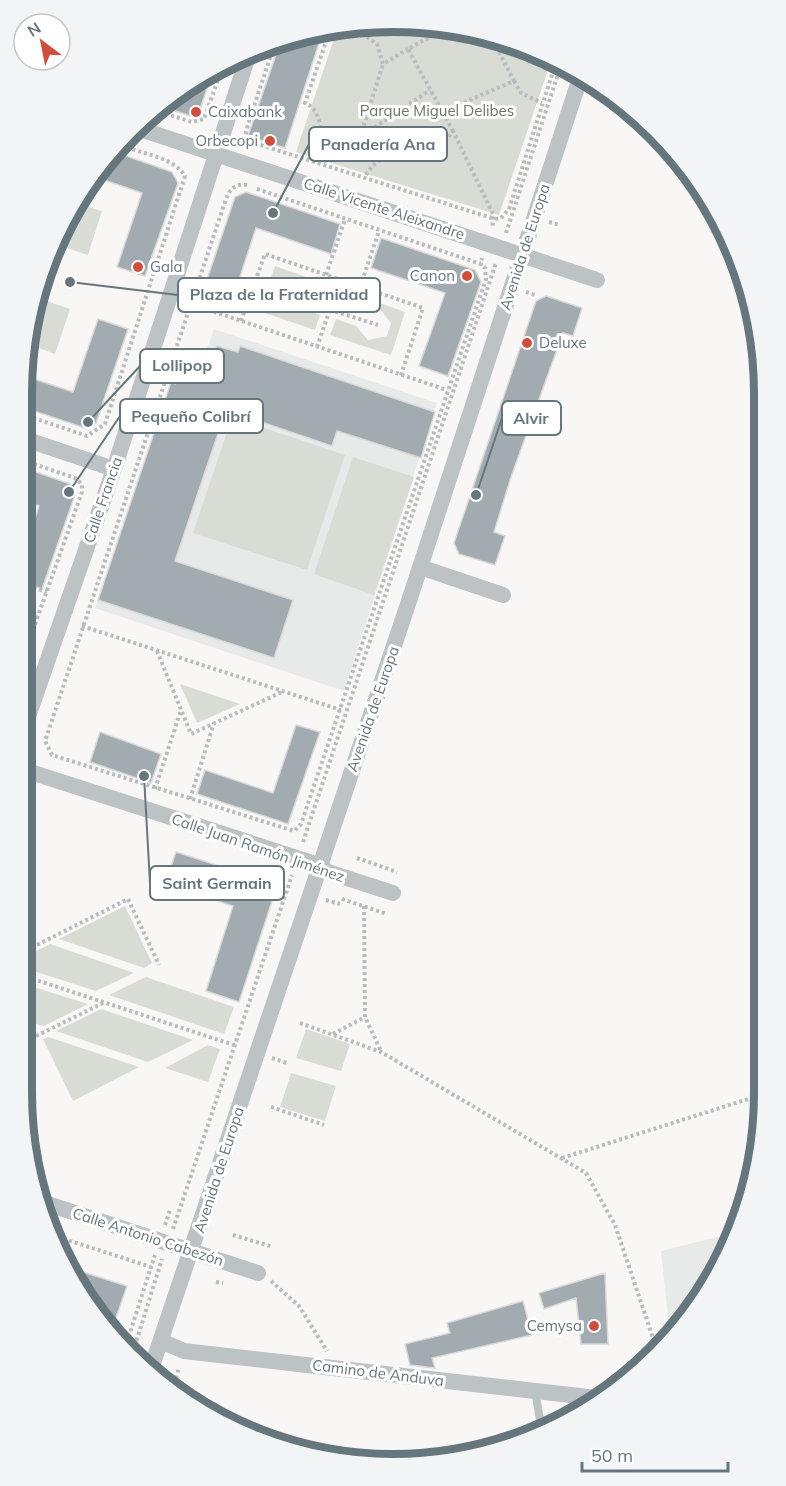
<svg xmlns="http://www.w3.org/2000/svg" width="786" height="1486" viewBox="0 0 786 1486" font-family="Mulish,sans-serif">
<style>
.built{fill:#e8e9e9}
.green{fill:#d8dcd5}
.building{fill:#a2acb0;stroke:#d9d9d8;stroke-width:1.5}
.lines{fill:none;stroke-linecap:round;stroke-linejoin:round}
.path{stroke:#b8bcbe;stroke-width:4;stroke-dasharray:3 3;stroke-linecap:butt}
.lane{stroke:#bdc2c5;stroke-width:8}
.street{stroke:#bdc2c5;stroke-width:16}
.poi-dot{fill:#cf4f3e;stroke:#fff;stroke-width:2}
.labels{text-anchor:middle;stroke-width:6;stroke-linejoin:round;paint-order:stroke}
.park-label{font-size:15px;fill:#697664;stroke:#fff}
.poi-label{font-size:15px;fill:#66767d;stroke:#fff;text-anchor:start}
.street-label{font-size:15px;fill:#66767d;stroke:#fff}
.rim{fill:none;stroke:#66767d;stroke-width:8}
.leader{fill:none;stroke:#66767d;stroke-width:2}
.callout-dot{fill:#66767d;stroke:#fff;stroke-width:2}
.callout{fill:#fff;stroke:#66767d;stroke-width:2}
.callout-label{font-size:16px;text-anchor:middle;font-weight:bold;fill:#66767d}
</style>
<rect width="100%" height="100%" fill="#f8f7f5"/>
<path class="built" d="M 214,329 L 437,403 L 344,691 L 95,608 L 171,382 L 175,384 L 182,364 L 187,365 L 190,357 L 203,361 Z
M 733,1233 L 726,1258 L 670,1336 L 661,1251 Z"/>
<path class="green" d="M 418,22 L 552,58 L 499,215 L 296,152 L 336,33 Z
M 78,204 L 102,211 L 88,255 L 55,244 L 60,228 Z
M 275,266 L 329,285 L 325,300 L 303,293 L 291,280 L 276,284 L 271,297 L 283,309 L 298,307 L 320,315 L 315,330 L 259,311 Z
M 346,291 L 405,312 L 391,355 L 330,335 L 336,319 L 356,326 L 368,340 L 387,336 L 391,323 L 379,308 L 362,313 L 341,305 Z
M 41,299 L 70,309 L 55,354 L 28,344 Z
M 232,417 L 345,455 L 307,570 L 193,533 Z
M 353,457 L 414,477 L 374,595 L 314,574 Z
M 180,684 L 240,704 L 197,723 Z
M 125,906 L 152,963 L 144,968 L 59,939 Z
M 50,944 L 134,973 L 96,991 L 21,967 L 21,959 Z
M 146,977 L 234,1007 L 224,1034 L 109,995 Z
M 21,983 L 88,1004 L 44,1026 L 21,1019 Z
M 101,1009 L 193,1040 L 148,1062 L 56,1031 Z
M 306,1029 L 350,1044 L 341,1071 L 296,1058 Z
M 48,1037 L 139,1067 L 73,1101 L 43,1039 Z
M 208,1045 L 220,1049 L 208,1082 L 165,1068 Z
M 291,1073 L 336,1086 L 325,1121 L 280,1107 Z"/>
<path class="building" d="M 322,34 L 285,148 L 248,136 L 281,40 Z
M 211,77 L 197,118 L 160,106 L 183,93 Z
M 118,153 L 172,172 L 178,183 L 145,276 L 117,267 L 142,193 L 98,178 Z
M 246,192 L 340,224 L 331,254 L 256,228 L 232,301 L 203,291 L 235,197 Z
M 381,238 L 475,270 L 481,282 L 448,376 L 419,366 L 445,293 L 371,268 Z
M 546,296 L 582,308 L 573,336 L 563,333 L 511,477 L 494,532 L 505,536 L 495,565 L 459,554 L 454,543 L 536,301 Z
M 98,319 L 128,329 L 96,423 L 85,428 L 22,407 L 22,375 L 73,392 Z
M 217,346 L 238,352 L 240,346 L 435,412 L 421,458 L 337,431 L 332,446 L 226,410 L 175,561 L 293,600 L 274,658 L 98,600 L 171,382 L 175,384 L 182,364 L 187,365 L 190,357 L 203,362 L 208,348 L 215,351 Z
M 22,467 L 70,484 L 75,495 L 42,589 L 22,582 L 22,559 L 39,506 L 22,500 Z
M 296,725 L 320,732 L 288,824 L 197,794 L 205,770 L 273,793 Z
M 100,732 L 161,754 L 151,783 L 90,762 Z
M 176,852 L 269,882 L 275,892 L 239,1002 L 206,991 L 233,906 L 165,884 Z
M 70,1268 L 127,1286 L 111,1332 L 98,1320 Z
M 605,1273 L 608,1344 L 581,1344 L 576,1298 L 544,1309 L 539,1293 Z
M 523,1301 L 532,1335 L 432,1358 L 435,1368 L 410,1365 L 405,1344 L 450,1333 L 447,1323 Z"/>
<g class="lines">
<path class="path" d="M 444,29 L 408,49 L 453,131
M 357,30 L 377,44 L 383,64 L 408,49
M 329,33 L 305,103 C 323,109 323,145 325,161 L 430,90
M 276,40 L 248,124 L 245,137 L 248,141 L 495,219 L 501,218 L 509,209 L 557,59
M 514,81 L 521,93 L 542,103
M 154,110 L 192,122 L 204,119 L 221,71
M 442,112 L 514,81 L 494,42
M 360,137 L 383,64
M 366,175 C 391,134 422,176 453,131 L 494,216 L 492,228
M 247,185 C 234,183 229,190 225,202 L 45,741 L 52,755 L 294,831 L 301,824 L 486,279 L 485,268 L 481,264
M 257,189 L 481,264 L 482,258
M 549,222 L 560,225
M 506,233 L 562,62
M 326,275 L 345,219
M 360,287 L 379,231
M 526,292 L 535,295
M 284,295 L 378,325
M 191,304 L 447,390
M 241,321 L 265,254 L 423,308 L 401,375
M 317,347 L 340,280
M 22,414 L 87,436 L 105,424 L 185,176 C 175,158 141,153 122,146
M 22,584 L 47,592
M 22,615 L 37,620
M 82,626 L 341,710
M 157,651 L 191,734 L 282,692
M 21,664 L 82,492 L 82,484 L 75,478 L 22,460
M 155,789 L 181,710
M 190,799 L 214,723
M 21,805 L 24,806
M 303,842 L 496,263
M 357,858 L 397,872
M 342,899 L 387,914
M 326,900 L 340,904
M 364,906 L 365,1017 L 381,1051
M 21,953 L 128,899 L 159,965
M 21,975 L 237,1046
M 300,1023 L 381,1052 L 586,1173 L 615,1225 L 658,1353
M 333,1034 L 365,1017
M 36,1036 L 103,1003
M 272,1058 L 287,1063
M 271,1107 L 324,1125
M 562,1158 L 764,1094
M 165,1225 L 170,1210
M 173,1229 L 292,875
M 52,1235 L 151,1267 L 155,1255
M 233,1235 L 273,1247
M 271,1281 L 299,1306 L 327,1351
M 216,1282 L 223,1283
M 116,1336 L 129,1336 L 151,1267
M 124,1344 L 135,1346
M 133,1352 L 162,1259
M 173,1390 L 179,1367"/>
<path class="lane" d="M 535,1391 L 542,1431"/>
<path class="street" d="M 137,128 L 597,280
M 22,438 L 114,469
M 420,567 L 503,595
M 21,737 L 114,469 L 248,56
M 21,769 L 319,865 L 328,872 L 393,893
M 39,1201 L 258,1273
M 161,1341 L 184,1351 L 597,1398
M 151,1369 L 409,601 L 581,75"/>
</g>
<g class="poi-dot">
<circle cx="196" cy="112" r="6"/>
<circle cx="270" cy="141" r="6"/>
<circle cx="138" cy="267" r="6"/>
<circle cx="467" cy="276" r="6"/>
<circle cx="527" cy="343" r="6"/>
<circle cx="594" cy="1326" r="6"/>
</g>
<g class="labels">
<g class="park-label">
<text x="437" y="116">Parque Miguel Delibes</text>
</g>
<g class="poi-label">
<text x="208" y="117">Caixabank</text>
<text x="258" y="146" text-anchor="end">Orbecopi</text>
<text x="150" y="272">Gala</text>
<text x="455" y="281" text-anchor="end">Canon</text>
<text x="539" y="348">Deluxe</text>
<text x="582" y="1331" text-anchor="end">Cemysa</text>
</g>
<g class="street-label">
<text transform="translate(384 209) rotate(18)" y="5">Calle Vicente Aleixandre</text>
<text transform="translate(525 247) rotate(-72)" y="5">Avenida de Europa</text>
<text transform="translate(103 500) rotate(-71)" y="5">Calle Francia</text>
<text transform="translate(373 709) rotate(-71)" y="5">Avenida de Europa</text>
<text transform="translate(258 848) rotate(19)" y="5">Calle Juan Ramón Jiménez</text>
<text transform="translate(219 1170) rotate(-72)" y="5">Avenida de Europa</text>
<text transform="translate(148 1237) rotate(18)" y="5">Calle Antonio Cabezón</text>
<text transform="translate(378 1373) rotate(7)" y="5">Camino de Anduva</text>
</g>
</g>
<path d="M0 0H786V1486H0ZM393 32H393A361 361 0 0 1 754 393V1093A361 361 0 0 1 393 1454H393A361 361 0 0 1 32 1093V393A361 361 0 0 1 393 32Z" fill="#f3f4f5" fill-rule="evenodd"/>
<path class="rim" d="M393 32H393A361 361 0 0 1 754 393V1093A361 361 0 0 1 393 1454H393A361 361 0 0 1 32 1093V393A361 361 0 0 1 393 32Z"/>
<path class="leader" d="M273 213L309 144M70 282L178 295M88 422L140 366M69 492L120 416M476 495L502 418M144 776L150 883"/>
<g class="callout-dot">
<circle cx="273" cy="213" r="6"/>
<circle cx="70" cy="282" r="6"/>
<circle cx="88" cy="422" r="6"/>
<circle cx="69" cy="492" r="6"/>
<circle cx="476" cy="495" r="6"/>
<circle cx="144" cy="776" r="6"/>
</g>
<g class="callout">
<rect x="309" y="127" width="138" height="34" rx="6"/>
<rect x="178" y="278" width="202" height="34" rx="6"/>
<rect x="140" y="349" width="84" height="34" rx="6"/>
<rect x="120" y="399" width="143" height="34" rx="6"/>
<rect x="502" y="401" width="59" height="34" rx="6"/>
<rect x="150" y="866" width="134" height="34" rx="6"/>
</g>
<g class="callout-label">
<text x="378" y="150">Panadería Ana</text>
<text x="279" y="300">Plaza de la Fraternidad</text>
<text x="182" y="371">Lollipop</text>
<text x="191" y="422">Pequeño Colibrí</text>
<text x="531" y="424">Alvir</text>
<text x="217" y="889">Saint Germain</text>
</g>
<g transform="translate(42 42) rotate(328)"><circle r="28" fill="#ffffff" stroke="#c2c8cb" stroke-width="1.5"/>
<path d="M0-4.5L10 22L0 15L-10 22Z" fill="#cf4f3e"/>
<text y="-9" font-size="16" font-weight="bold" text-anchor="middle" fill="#66767d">N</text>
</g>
<path d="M582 1462v9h146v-9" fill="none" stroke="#66767d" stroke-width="3"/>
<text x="591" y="1462" font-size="18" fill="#66767d" stroke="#ffffff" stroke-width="4.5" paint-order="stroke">50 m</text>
</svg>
